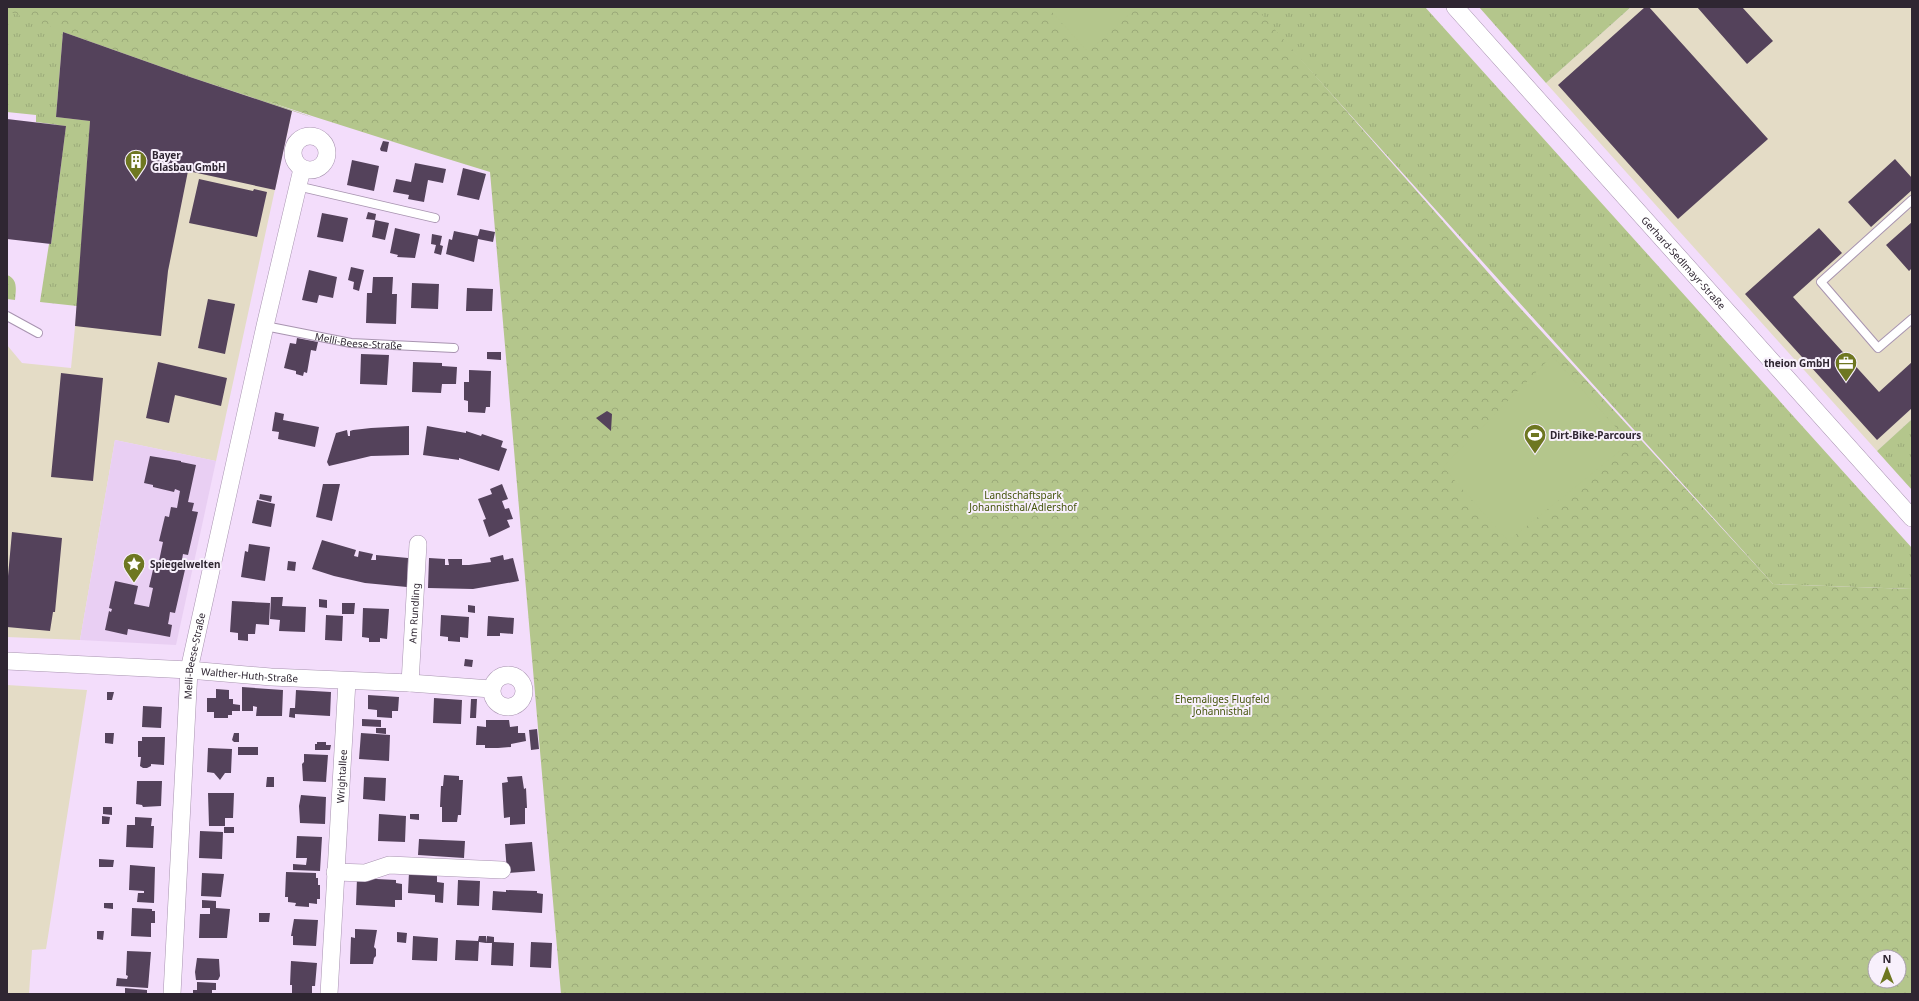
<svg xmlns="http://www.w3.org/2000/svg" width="1919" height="1001" viewBox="0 0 1919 1001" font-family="'Noto Sans',sans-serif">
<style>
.commercial{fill:#e4dcc6}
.built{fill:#e9cff3}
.grass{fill:url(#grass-tufts)}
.park{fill:url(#park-crowns);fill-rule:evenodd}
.pitch{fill:#b4c68c}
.building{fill:#54425b}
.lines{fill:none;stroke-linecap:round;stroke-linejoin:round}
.service-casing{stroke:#a894b0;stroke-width:10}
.minor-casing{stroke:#a894b0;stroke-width:18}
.service{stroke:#fff;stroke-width:8}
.minor{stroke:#fff;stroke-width:17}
.labels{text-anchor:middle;stroke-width:4;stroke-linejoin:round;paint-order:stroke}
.poi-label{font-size:10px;font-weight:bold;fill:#2f2632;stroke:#f8f0fc;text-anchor:start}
.street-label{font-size:10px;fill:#2f2632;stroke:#f8f0fc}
.park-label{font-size:10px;fill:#45550c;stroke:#f8f0fc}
</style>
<defs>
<pattern id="grass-tufts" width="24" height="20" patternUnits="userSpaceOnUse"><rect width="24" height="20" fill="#b4c68c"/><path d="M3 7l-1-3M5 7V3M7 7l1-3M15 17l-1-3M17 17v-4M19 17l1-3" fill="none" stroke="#9baa79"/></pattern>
<pattern id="park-crowns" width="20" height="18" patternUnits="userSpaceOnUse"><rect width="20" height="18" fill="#b4c68c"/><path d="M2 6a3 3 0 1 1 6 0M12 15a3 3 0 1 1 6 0" fill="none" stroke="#9baa79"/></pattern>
</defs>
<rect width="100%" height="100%" fill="#f3ddfb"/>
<path class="commercial" d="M 1631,7 L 1912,7 L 1912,419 L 1877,451 L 1546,83 Z
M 63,32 L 190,77 L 292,111 L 216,461 L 115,440 L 80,640 L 7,637 L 7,345 L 22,363 L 71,368 L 77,306 L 56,117 Z
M 7,685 L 87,690 L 46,949 L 32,950 L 29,994 L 7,994 Z"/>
<path class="built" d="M 115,440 L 216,461 L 176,645 L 80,640 Z"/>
<path class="grass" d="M 7,7 L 314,118 L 190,77 L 63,32 L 56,117 L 90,121 L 77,306 L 40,302 L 49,244 L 51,244 L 66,126 L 36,122 L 36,115 L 7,112 Z
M 1253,7 L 1425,7 L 1912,548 L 1912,589 L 1773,584 Z
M 1479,7 L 1631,7 L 1546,83 Z
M 7,275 C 18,279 16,289 15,300 L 7,299 Z
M 1912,419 L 1912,490 L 1877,451 Z"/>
<path class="park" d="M 7,7 L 1255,7 L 1500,286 L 1773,584 L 1912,589 L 1912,994 L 561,994 L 490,172 C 328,122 167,70 7,11 ZM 1875,957 L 1899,957 L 1899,981 L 1875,981 Z"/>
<path class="pitch" d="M 1057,7 L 1137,7 L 1088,52 L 1052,12 Z
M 1552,356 L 1630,443 L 1508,541 L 1443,467 Z"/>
<path class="building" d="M 1645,7 L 1649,7 L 1768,139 L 1678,219 L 1558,85 Z
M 1697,7 L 1742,7 L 1773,41 L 1747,64 Z
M 63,32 L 190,77 L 292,111 L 275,190 L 188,171 L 168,271 L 161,336 L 75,326 L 90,121 L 56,117 Z
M 7,119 L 66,126 L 51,244 L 7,239 Z
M 383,141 L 389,142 L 387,152 L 381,151 L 380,149 Z
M 1895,159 L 1912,178 L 1912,190 L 1871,227 L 1848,202 Z
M 352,160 L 379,166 L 374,191 L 347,185 Z
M 415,163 L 446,169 L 443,183 L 428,180 L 424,202 L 408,199 L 409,195 L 393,192 L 396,179 L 411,182 Z
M 463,168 L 486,174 L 479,200 L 457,195 Z
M 199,179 L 253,191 L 254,189 L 267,192 L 257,237 L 189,223 Z
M 368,212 L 376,214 L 375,220 L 366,219 Z
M 322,213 L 348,218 L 343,242 L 317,237 Z
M 375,220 L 389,223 L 385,240 L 372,237 Z
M 1912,222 L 1912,268 L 1909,271 L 1886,245 Z
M 395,228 L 420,234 L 415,258 L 397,257 L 398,255 L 390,253 Z
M 1819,228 L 1842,253 L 1793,297 L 1879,392 L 1912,362 L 1912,408 L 1877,440 L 1745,294 Z
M 480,229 L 495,232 L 493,242 L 478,239 L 474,262 L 446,254 L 449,239 L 452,240 L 454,231 L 478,236 Z
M 432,234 L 442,236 L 440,245 L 443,246 L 441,255 L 434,253 L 436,245 L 431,244 Z
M 351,267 L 364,270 L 359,291 L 353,289 L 354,282 L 348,280 Z
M 309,270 L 337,277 L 333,298 L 319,295 L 317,303 L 302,300 Z
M 373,277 L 393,277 L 392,294 L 397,294 L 396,324 L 366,323 L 367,293 L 372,293 Z
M 412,283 L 439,284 L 438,309 L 411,308 Z
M 467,288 L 493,289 L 492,311 L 466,311 Z
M 208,299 L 235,304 L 225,354 L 198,348 Z
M 297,338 L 318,342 L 316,351 L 311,350 L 307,373 L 304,372 L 303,376 L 296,374 L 296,371 L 284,368 L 290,343 L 296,344 Z
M 487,352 L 501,352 L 501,360 L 487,359 Z
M 361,354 L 389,355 L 387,385 L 360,384 Z
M 158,362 L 227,378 L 221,406 L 175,395 L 169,423 L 146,418 Z
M 413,362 L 442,363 L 442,366 L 457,367 L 456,384 L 442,384 L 441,393 L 412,392 Z
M 469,370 L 491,371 L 490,407 L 486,407 L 485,413 L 468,412 L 468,401 L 464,400 L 464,382 L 469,382 Z
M 61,373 L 103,378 L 93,481 L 51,477 Z
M 607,411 L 612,414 L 611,431 L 596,418 Z
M 275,412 L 284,414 L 283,420 L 319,427 L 315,447 L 278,439 L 279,432 L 272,431 Z
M 409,426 L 409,455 L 371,456 L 329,466 L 327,462 L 336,433 L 347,430 L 348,436 L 350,436 L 350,431 L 353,430 L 371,428 Z
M 427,426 L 466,433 L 466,431 L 481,436 L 482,434 L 503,441 L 501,447 L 507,449 L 499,471 L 459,458 L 459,460 L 423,455 Z
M 150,456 L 181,461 L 181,462 L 196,465 L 188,502 L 194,503 L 192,511 L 198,512 L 188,555 L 183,554 L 182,560 L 187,561 L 175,613 L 170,612 L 169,619 L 168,624 L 172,625 L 170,637 L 128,629 L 127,635 L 105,630 L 109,611 L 111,612 L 112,609 L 109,608 L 115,581 L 138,586 L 134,604 L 149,607 L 153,588 L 149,587 L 155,561 L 159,561 L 163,542 L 159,541 L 165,516 L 169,517 L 171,507 L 177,508 L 180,491 L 175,489 L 174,492 L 153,487 L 153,485 L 144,483 Z
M 323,484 L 340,484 L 332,521 L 316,517 Z
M 502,484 L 508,499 L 502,501 L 505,509 L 509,508 L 513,519 L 507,520 L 510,527 L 489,537 L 483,520 L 486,519 L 478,499 L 492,494 L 490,489 Z
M 260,494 L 272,496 L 271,502 L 259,499 Z
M 257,500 L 275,504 L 271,527 L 252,523 Z
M 12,532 L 62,538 L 55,612 L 53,612 L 50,631 L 7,627 L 7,587 Z
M 322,540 L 356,550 L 354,556 L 358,557 L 359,551 L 373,554 L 371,560 L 376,560 L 376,555 L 408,558 L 407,587 L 365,583 L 334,576 L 312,569 Z
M 249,544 L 270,547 L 265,581 L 241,577 L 245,551 L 248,552 Z
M 503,555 L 504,560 L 513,558 L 519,581 L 473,589 L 428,588 L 429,558 L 445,559 L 445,565 L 449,565 L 448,559 L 462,559 L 462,565 L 469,565 L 491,562 L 490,558 Z
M 288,561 L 296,562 L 295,571 L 287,570 Z
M 271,597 L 283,597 L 282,606 L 306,607 L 305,632 L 279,631 L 280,620 L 270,619 Z
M 319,599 L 327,600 L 327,608 L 319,607 Z
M 232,601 L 270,603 L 269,625 L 256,624 L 255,634 L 248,634 L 248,641 L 238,640 L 238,633 L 230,632 Z
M 342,603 L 355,603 L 354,614 L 342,614 Z
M 468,605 L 475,606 L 475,613 L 468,612 Z
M 363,608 L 389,609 L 387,639 L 380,638 L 380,642 L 369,642 L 369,638 L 362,637 Z
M 326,615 L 343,616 L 342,641 L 325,640 Z
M 441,615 L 469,617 L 468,638 L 460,637 L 460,642 L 448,641 L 448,637 L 440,636 Z
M 488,616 L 514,618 L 513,634 L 500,633 L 500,636 L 487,636 Z
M 465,659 L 473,660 L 472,667 L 464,666 Z
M 242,687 L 283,690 L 282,716 L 256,716 L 257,707 L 253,706 L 253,711 L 242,711 Z
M 216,689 L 229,690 L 229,699 L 233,699 L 233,704 L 240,705 L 240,711 L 232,711 L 232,715 L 228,715 L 228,718 L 214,718 L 214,712 L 207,712 L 207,698 L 216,698 Z
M 296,690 L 331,692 L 330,716 L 295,714 L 295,718 L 289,717 L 290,708 L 295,708 Z
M 107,692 L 114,692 L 112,700 L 107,700 Z
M 368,695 L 399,697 L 398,711 L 392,711 L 392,718 L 377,717 L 377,710 L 368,709 Z
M 434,698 L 462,700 L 461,724 L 433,723 Z
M 471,699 L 477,699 L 476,718 L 470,718 Z
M 143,706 L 162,707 L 161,728 L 142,727 Z
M 362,719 L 381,720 L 381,727 L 362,726 Z
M 486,720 L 509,720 L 510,727 L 518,726 L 518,733 L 525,733 L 526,741 L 511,744 L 511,747 L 498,748 L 485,748 L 485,745 L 476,745 L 477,726 L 486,727 Z
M 376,728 L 386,728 L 386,734 L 376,733 Z
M 537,729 L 539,749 L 531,750 L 529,730 Z
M 105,733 L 114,733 L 113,744 L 105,743 Z
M 234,733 L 239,733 L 239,742 L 234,742 L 232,740 Z
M 361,733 L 390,735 L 389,761 L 359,759 Z
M 142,737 L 165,737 L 164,765 L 151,764 L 151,766 L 147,768 L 143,768 L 140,766 L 141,757 L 138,757 L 138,741 L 142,741 Z
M 317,742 L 326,742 L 326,745 L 331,745 L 330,750 L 315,750 L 315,744 L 317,744 Z
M 238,747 L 258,747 L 258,755 L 238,755 Z
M 208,748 L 232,749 L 231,773 L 225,773 L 220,780 L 214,773 L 207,772 Z
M 304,754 L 328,755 L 326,782 L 303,781 L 302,764 L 304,762 Z
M 444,775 L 459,776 L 459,780 L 463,780 L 461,815 L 458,815 L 457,822 L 442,822 L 442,807 L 440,807 L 441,786 L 443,786 Z
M 522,776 L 524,789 L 526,788 L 527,808 L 525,808 L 525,824 L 510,825 L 510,817 L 504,818 L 502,783 L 508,782 L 507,777 Z
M 267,777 L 274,777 L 274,787 L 266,787 Z
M 364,777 L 386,778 L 385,801 L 363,799 Z
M 137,781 L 162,781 L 161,806 L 143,807 L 142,805 L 136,804 Z
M 208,793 L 234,793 L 233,818 L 225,818 L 225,826 L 209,826 Z
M 301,795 L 326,797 L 325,824 L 300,823 L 299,806 Z
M 103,807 L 112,807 L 112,815 L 103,814 Z
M 379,814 L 406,816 L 405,842 L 378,841 Z
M 410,814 L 419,814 L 419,820 L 410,819 Z
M 102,816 L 110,817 L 109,824 L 102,824 Z
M 135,817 L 152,818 L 151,826 L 154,826 L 153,848 L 126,847 L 127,825 L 135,825 Z
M 224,827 L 234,827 L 234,833 L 224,833 Z
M 200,831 L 223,832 L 222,859 L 199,858 Z
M 297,836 L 322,837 L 320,871 L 293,870 L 293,864 L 306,865 L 307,858 L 296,858 Z
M 419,839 L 465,841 L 464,858 L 418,855 Z
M 532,842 L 535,871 L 507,873 L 505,844 Z
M 99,859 L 114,860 L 113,867 L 99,867 Z
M 130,865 L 155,867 L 154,903 L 137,902 L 138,893 L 144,893 L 144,891 L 129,890 Z
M 286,872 L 316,873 L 316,878 L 318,878 L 318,885 L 320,885 L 320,899 L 317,899 L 317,904 L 309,903 L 309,907 L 295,906 L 296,903 L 288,902 L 288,897 L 285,897 Z
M 409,872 L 437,873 L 437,882 L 444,883 L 443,903 L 435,902 L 435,895 L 408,893 Z
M 202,873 L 224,874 L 221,897 L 201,896 Z
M 357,878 L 396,880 L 396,883 L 402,884 L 402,900 L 395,900 L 395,907 L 356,905 Z
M 458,880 L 480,881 L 479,906 L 457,905 Z
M 506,890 L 537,891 L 537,893 L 543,894 L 542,913 L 492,910 L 493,891 L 506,892 Z
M 202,900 L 216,901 L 216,908 L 230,909 L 227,938 L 199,938 L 200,914 L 210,914 L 210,908 L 202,908 Z
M 104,903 L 113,903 L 113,909 L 104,908 Z
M 132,908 L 152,909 L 152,911 L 155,911 L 155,923 L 151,923 L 151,937 L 131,936 Z
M 259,913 L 270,913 L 269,922 L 259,922 Z
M 294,919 L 318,920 L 316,946 L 293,945 L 293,936 L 291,936 Z
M 355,929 L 377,930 L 374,947 L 376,949 L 376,956 L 374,958 L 373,964 L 350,964 L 351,937 L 355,938 Z
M 97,931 L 104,931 L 103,940 L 97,939 Z
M 397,932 L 407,933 L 406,943 L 397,942 Z
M 413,936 L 438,938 L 437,961 L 412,960 Z
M 479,936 L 486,936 L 486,943 L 479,942 L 478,961 L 455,960 L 456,940 L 478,941 Z
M 487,936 L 494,937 L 494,942 L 514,943 L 513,966 L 491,965 L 492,943 L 486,943 Z
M 531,942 L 552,943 L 551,968 L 530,967 Z
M 127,951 L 151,952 L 148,988 L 116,986 L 117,978 L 127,979 L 128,976 L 126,975 Z
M 197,958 L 219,959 L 220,976 L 218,980 L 196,980 L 195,972 Z
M 291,961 L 317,963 L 315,986 L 312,986 L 312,994 L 292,994 L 292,985 L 290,985 Z
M 197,982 L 216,983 L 216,990 L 212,990 L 212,994 L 193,994 L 193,990 L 197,990 Z
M 125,988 L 147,990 L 147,994 L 125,994 Z"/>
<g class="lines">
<g class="service-casing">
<g id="service">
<path d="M 297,186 L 435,218"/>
<path d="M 1912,200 L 1821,282 L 1878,348 L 1912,319"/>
<path d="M 7,316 L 38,333"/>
<path id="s1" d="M 265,326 L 351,343 L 454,348"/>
</g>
</g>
<g class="minor-casing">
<g id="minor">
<path id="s2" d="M 1455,7 L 1912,518"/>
<circle cx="310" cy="153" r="17"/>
<path id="s3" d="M 7,661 L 189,670 L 271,677 L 410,683 L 491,689"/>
<circle cx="508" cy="691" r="16"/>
<path id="s4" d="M 410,683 L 418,544"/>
<path d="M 335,872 L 365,873 L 389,865 L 502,870"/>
<path id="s5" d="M 172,994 L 189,670 L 265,326 L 302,169"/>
<path id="s6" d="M 329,994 L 347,681"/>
</g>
</g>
<use href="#service" class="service"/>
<use href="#minor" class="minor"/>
</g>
<defs>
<g id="building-pin" transform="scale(1.15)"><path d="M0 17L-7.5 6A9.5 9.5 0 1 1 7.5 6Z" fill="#6e7721" stroke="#f8f0fc"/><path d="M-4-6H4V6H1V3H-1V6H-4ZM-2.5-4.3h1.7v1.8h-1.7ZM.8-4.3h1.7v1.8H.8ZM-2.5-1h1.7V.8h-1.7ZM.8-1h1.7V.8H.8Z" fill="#fff"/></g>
<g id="office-pin" transform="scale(1.15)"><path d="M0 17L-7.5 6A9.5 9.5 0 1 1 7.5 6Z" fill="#6e7721" stroke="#f8f0fc"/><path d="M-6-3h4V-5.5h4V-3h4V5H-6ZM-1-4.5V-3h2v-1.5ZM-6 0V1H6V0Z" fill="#fff"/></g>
<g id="stadium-pin" transform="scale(1.15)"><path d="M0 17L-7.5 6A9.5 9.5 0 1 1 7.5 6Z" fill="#6e7721" stroke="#f8f0fc"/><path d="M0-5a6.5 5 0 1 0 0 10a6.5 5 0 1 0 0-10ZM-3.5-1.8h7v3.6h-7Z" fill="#fff"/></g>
<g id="sight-pin" transform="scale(1.15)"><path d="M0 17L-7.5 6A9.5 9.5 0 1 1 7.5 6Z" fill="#6e7721" stroke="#f8f0fc"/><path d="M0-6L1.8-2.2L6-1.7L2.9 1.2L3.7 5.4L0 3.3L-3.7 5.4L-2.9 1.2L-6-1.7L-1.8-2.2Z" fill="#fff"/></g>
</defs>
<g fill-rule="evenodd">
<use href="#building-pin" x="136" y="161"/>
<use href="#office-pin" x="1846" y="363"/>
<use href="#stadium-pin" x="1535" y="435"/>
<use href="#sight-pin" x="134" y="564"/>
</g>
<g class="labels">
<g class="poi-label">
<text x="152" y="159">Bayer<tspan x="152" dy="12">Glasbau GmbH</tspan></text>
<text x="1830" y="367" text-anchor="end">theion GmbH</text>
<text x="1550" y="439">Dirt-Bike-Parcours</text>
<text x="150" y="568">Spiegelwelten</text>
</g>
<g class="street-label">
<text dy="4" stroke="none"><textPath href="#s2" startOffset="343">Gerhard-Sedlmayr-Straße</textPath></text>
<text dy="4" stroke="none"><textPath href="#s1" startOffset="95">Melli-Beese-Straße</textPath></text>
<text dy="4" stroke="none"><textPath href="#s4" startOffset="70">Am Rundling</textPath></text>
<text dy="4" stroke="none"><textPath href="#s5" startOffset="339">Melli-Beese-Straße</textPath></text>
<text dy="4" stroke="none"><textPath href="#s3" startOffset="243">Walther-Huth-Straße</textPath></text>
<text dy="4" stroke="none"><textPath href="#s6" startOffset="218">Wrightallee</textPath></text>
</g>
<g class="park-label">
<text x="1023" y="499">Landschaftspark<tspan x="1023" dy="12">Johannisthal/Adlershof</tspan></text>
<text x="1222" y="703">Ehemaliges Flugfeld<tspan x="1222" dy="12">Johannisthal</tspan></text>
</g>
</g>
<rect width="1919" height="1001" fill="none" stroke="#2f2632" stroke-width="16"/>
<g transform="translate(1887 969)"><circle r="19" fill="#f8f0fc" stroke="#a89fab"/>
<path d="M0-3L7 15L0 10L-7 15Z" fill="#6e7721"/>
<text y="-6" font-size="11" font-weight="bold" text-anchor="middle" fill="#2f2632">N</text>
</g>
</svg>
